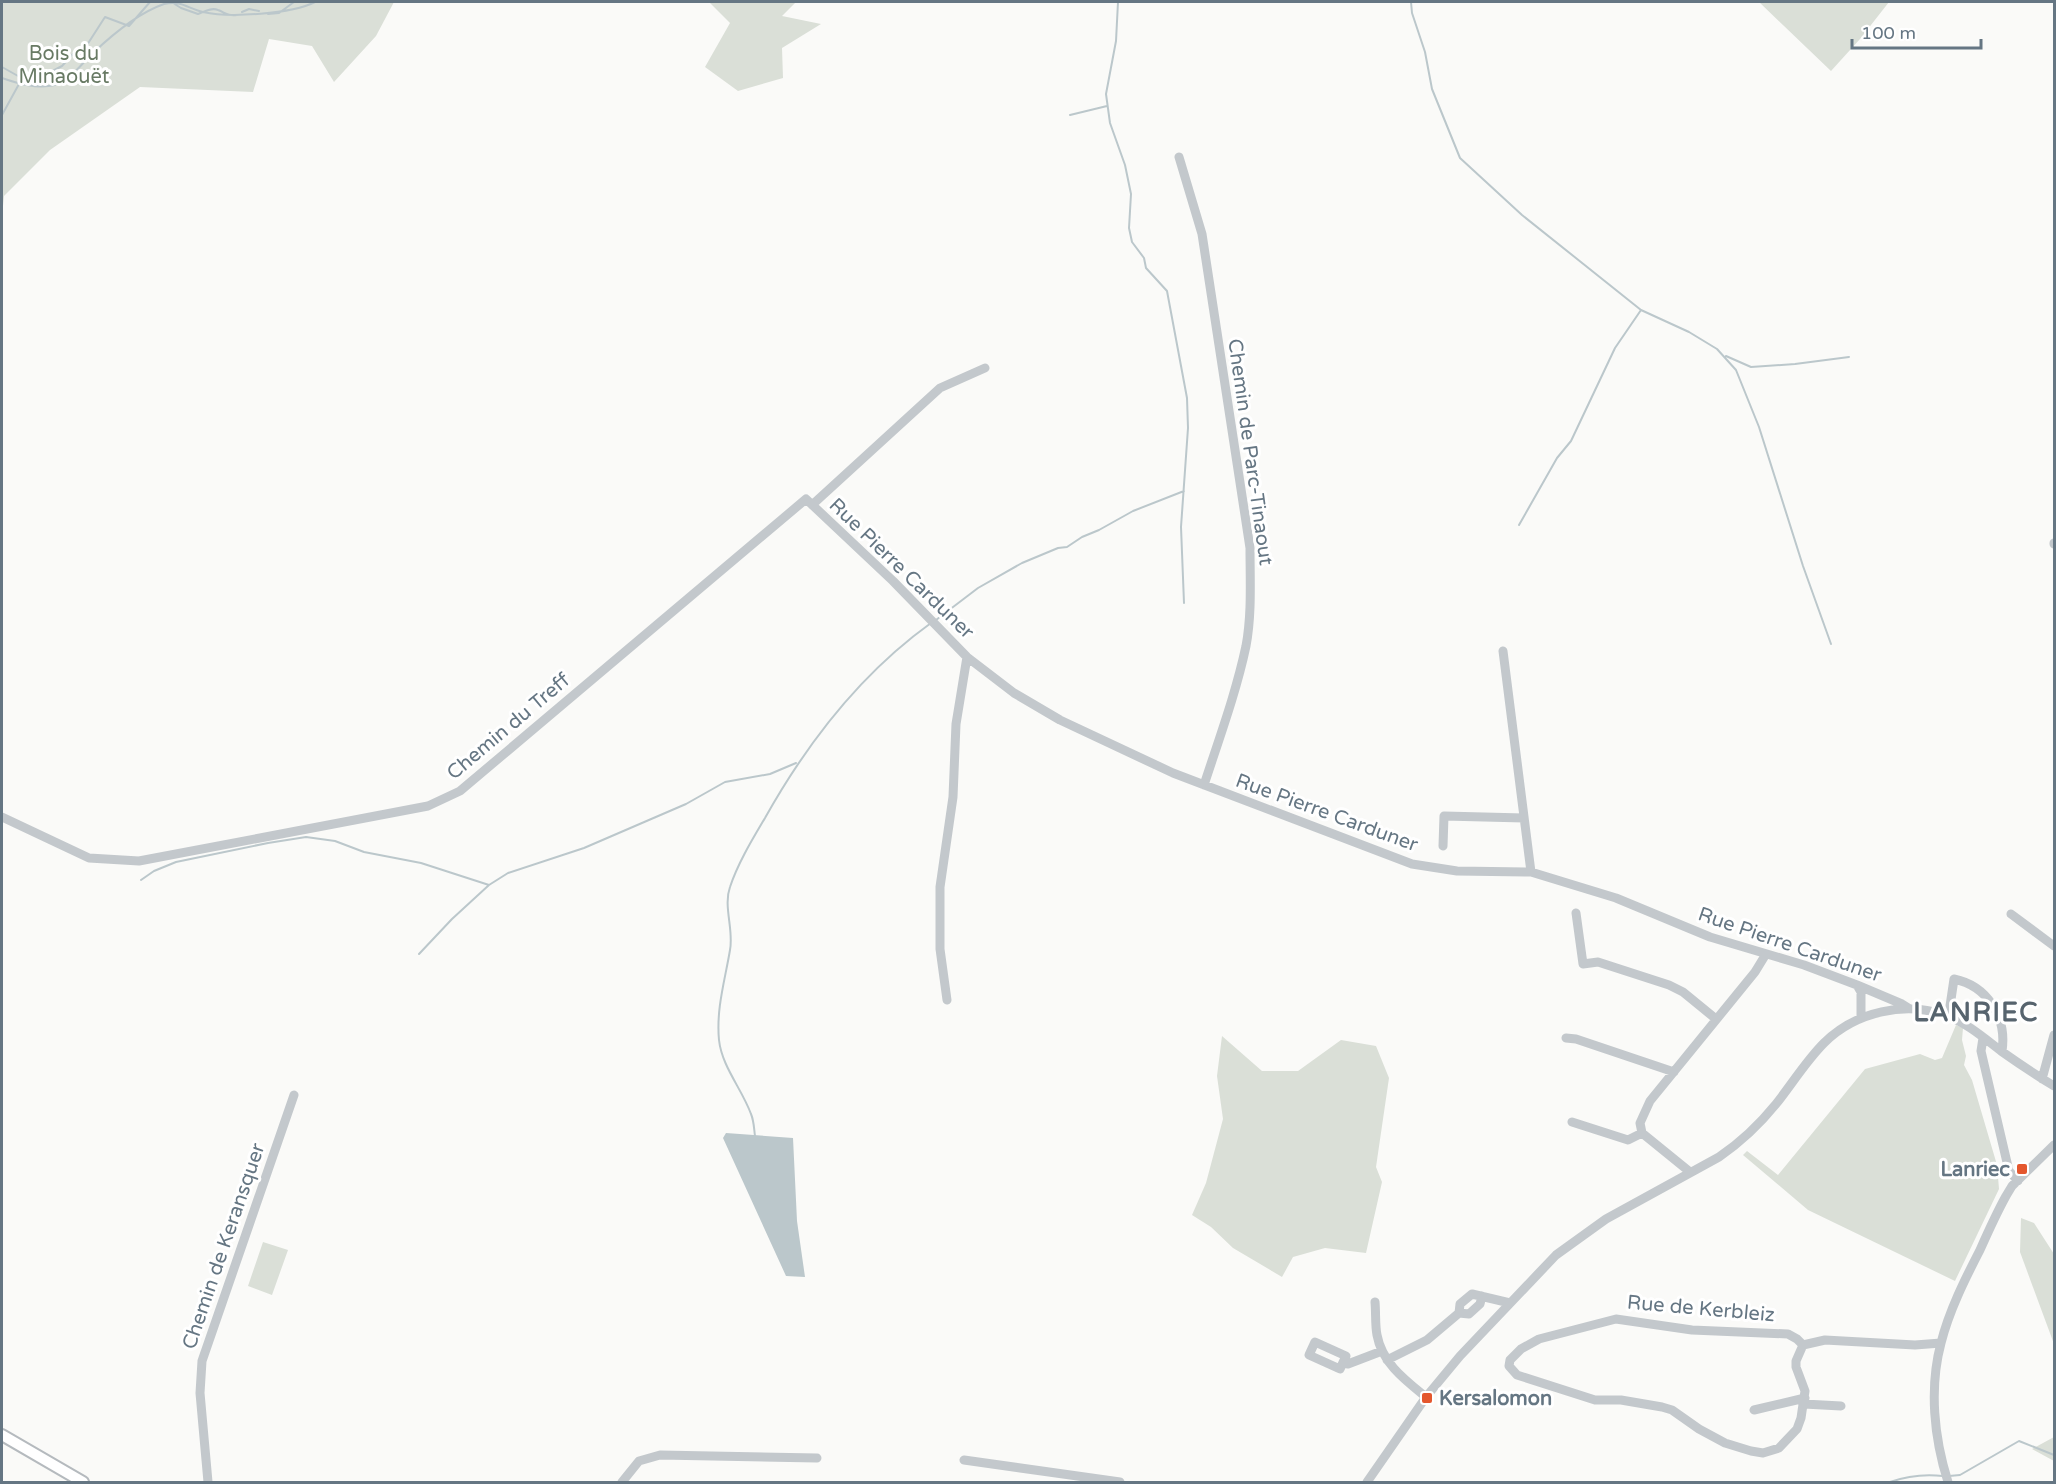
<svg xmlns="http://www.w3.org/2000/svg" width="2056" height="1484" viewBox="0 0 2056 1484" font-family="'Varela Round',sans-serif">
<style>
.green{fill:#dadfd7}
.water{fill:#bbc7cb}
.lines{fill:none;stroke-linecap:round;stroke-linejoin:round}
.stream{stroke:#bbc7cb;stroke-width:2}
.major-casing{stroke:#b5babe;stroke-width:14}
.minor{stroke:#c3c8cc;stroke-width:9}
.major{stroke:#fff;stroke-width:10}
.poi-dot{fill:#e4572e;stroke:#fff;stroke-width:2}
.labels{text-anchor:middle;stroke-width:6;stroke-linejoin:round;paint-order:stroke}
.park-label{font-size:20px;fill:#687a64;stroke:#fff}
.street-label{font-size:20px;fill:#657683;stroke:#fff}
.poi-label{font-size:20px;font-weight:bold;fill:#657683;stroke:#fff;text-anchor:end}
.district-label{font-size:26px;font-weight:bold;letter-spacing:1.5px;fill:#57646e;stroke:#fff}
</style>
<rect width="100%" height="100%" fill="#fafaf8"/>
<path class="green" d="M 2,2 L 394,2 L 376,36 L 334,82 L 312,46 L 269,39 L 253,92 L 140,87 L 50,150 L 4,196 L 2,216 Z
M 709,2 L 796,2 L 782,16 L 821,24 L 782,48 L 783,78 L 738,91 L 705,67 L 730,23 Z
M 1759,2 L 1889,2 L 1860,39 L 1831,71 Z
M 1956,1025 L 1963,1028 L 1962,1040 L 1966,1056 L 1964,1065 L 1972,1080 L 1997,1165 L 1999,1189 L 1955,1281 L 1808,1210 L 1743,1155 L 1747,1151 L 1778,1175 L 1865,1069 L 1920,1054 L 1935,1060 L 1942,1058 Z
M 1222,1036 L 1262,1071 L 1298,1071 L 1341,1040 L 1376,1046 L 1389,1078 L 1376,1167 L 1382,1182 L 1366,1253 L 1325,1248 L 1293,1257 L 1282,1277 L 1233,1248 L 1211,1227 L 1192,1215 L 1206,1183 L 1223,1119 L 1217,1076 Z
M 2021,1218 L 2034,1223 L 2054,1254 L 2054,1344 L 2020,1252 Z
M 263,1242 L 288,1250 L 272,1295 L 248,1286 Z
M 2054,1437 L 2054,1461 L 2032,1449 Z"/>
<path class="water" d="M 726,1133 L 793,1138 L 797,1221 L 805,1277 L 786,1276 L 723,1138 Z"/>
<g class="lines">
<path class="stream" d="M 1118,2 L 1116,41 L 1106,94 L 1110,123 L 1125,165 L 1131,194 L 1129,228 L 1132,242 L 1144,258 L 1146,268 L 1167,291 L 1187,398 L 1188,428 L 1181,527 L 1184,603
M 1411,2 L 1412,13 L 1425,52 L 1432,89 L 1460,158 L 1522,215 L 1641,310 L 1689,332 L 1717,349 L 1736,370 L 1759,427 L 1803,566 L 1831,644
M 173,3 L 181,8 L 198,14 C 204,12 211,7 218,10 C 226,13 227,16 237,15
M 242,12 L 249,9 L 259,11
M 268,14 L 279,13 L 294,2
M 2,67 L 18,76 L 30,79 L 45,75 L 62,66 L 73,54 L 87,45 L 105,17 L 129,26 L 150,2
M 2,78 C 19,84 37,89 55,85 C 70,81 82,63 93,53 C 113,34 138,13 164,4 C 182,0 188,9 203,12 C 230,18 292,14 315,2
M 2,115 L 19,84
M 1070,115 L 1107,106
M 1726,356 L 1751,367 L 1795,364 L 1849,357
M 1519,525 L 1557,458 L 1571,441 L 1615,348 L 1641,310
M 936,620 L 978,588 L 1022,563 L 1058,548 L 1067,547 L 1082,537 L 1099,530 L 1133,511 L 1184,491
M 141,880 L 154,871 L 176,862 L 268,843 L 306,837 L 335,841 L 364,852 L 421,863 L 489,885
M 419,954 L 452,919 L 489,885 L 508,873 L 584,848 L 686,804 L 725,782 L 770,774 L 796,763
M 755,1136 C 754,1129 754,1121 751,1114 C 742,1089 722,1067 719,1040 C 716,1009 725,980 730,950 C 734,930 723,906 730,887 C 738,863 752,840 765,818 C 807,743 860,674 931,623
M 1949,1476 L 1960,1475 L 2019,1441 L 2054,1455
M 1890,1482 C 1907,1476 1926,1474 1943,1476"/>
<g class="major-casing">
<path id="major" d="M 2,1435 L 83,1482"/>
</g>
<path class="minor" d="M 1179,157 L 1202,234 L 1250,548 C 1250,580 1252,614 1246,646 C 1236,693 1219,739 1204,785
M 812,505 L 940,388 L 985,368
M 2054,543 L 2054,544
M 1503,651 L 1531,872
M 2,817 L 89,858 L 139,861 L 428,806 L 460,791 L 806,499 L 893,581 L 967,657 L 1014,693 L 1060,720 L 1173,773 L 1412,864 L 1457,871 L 1531,872 L 1616,898 L 1710,937 L 1804,965 L 1857,985 L 1902,1004 L 1910,1009
M 1443,846 L 1444,816 L 1524,818
M 1576,913 L 1583,964 L 1598,962 L 1669,985 L 1683,992 L 1716,1019
M 2011,914 L 2054,946
M 1857,985 L 1861,992 L 1861,1018
M 947,1000 L 940,949 L 940,887 L 953,797 L 956,724 L 967,657
M 1947,1015 L 1950,1006 L 1954,979 C 1988,986 2007,1018 2002,1051
M 1566,1038 L 1576,1039 L 1674,1072
M 1983,1038 L 1981,1051 L 2009,1171 L 2018,1181
M 2042,1079 L 2054,1035
M 1572,1122 L 1628,1140 L 1642,1133
M 1690,1172 L 1642,1133 L 1640,1123 L 1650,1101 L 1755,972 L 1766,954
M 1375,1302 C 1376,1313 1375,1325 1377,1335 C 1382,1363 1405,1380 1426,1397
M 1459,1313 L 1469,1314 L 1480,1304 L 1482,1296
M 1315,1342 L 1346,1356 L 1340,1369 L 1309,1355 Z
M 1803,1345 L 1796,1361 L 1796,1367 L 1805,1391 L 1801,1418 L 1797,1429 L 1779,1448 L 1763,1453 L 1751,1451 L 1725,1443 L 1699,1429 L 1672,1410 L 1662,1407 L 1621,1400 L 1595,1400 L 1517,1375 L 1509,1366 L 1510,1360 L 1521,1349 L 1539,1339 L 1616,1319 L 1692,1330 L 1788,1334 L 1797,1339 L 1803,1345 L 1825,1340 L 1915,1345 L 1941,1343
M 1387,1360 L 1427,1340 L 1459,1313 L 1460,1304 L 1472,1294 L 1510,1303
M 1343,1363 L 1348,1364 L 1382,1351
M 1804,1404 L 1841,1406
M 1754,1410 L 1805,1398
M 964,1460 L 1120,1482
M 208,1482 L 200,1393 L 202,1361 L 294,1095
M 622,1482 L 639,1461 L 660,1455 L 817,1458
M 1367,1482 L 1426,1397 L 1460,1356 L 1556,1255 L 1606,1219 L 1719,1157 C 1741,1142 1759,1125 1776,1104 C 1792,1084 1806,1061 1824,1043 C 1855,1012 1906,1000 1947,1016 C 1967,1023 1984,1038 2001,1051 C 2018,1063 2036,1075 2054,1086
M 1948,1482 C 1934,1438 1929,1388 1941,1343 C 1949,1311 1965,1279 1980,1250 C 1988,1232 1996,1214 2006,1196 L 2012,1186 L 2054,1145"/>
<use href="#major" class="major"/>
</g>
<g class="poi-dot">
<rect x="2016" y="1163" width="12" height="12" rx="3"/>
<rect x="1421" y="1392" width="12" height="12" rx="3"/>
</g>
<g class="labels">
<g class="park-label">
<text x="64" y="60">Bois du<tspan x="64" dy="23">Minaouët</tspan></text>
</g>
<g class="street-label">
<text transform="translate(1251 452) rotate(82)" y="7">Chemin de Parc-Tinaout</text>
<text transform="translate(902 568) rotate(44)" y="7">Rue Pierre Carduner</text>
<text transform="translate(508 726) rotate(-40)" y="7">Chemin du Treff</text>
<text transform="translate(1327 812) rotate(20)" y="7">Rue Pierre Carduner</text>
<text transform="translate(1790 944) rotate(19)" y="7">Rue Pierre Carduner</text>
<text transform="translate(223 1246) rotate(-71)" y="7">Chemin de Keransquer</text>
<text transform="translate(1701 1308) rotate(5)" y="7">Rue de Kerbleiz</text>
</g>
<g class="poi-label">
<text x="2010" y="1176">Lanriec</text>
<text x="1439" y="1405" text-anchor="start">Kersalomon</text>
</g>
<g class="district-label">
<text x="1976" y="1021">LANRIEC</text>
</g>
</g>
<rect width="2056" height="1484" fill="none" stroke="#657683" stroke-width="6"/>
<path d="M1852 39v9h129v-9" fill="none" stroke="#657683" stroke-width="3"/>
<text x="1861" y="39" font-size="18" fill="#657683" stroke="#ffffff" stroke-width="4.5" paint-order="stroke">100 m</text>
</svg>
